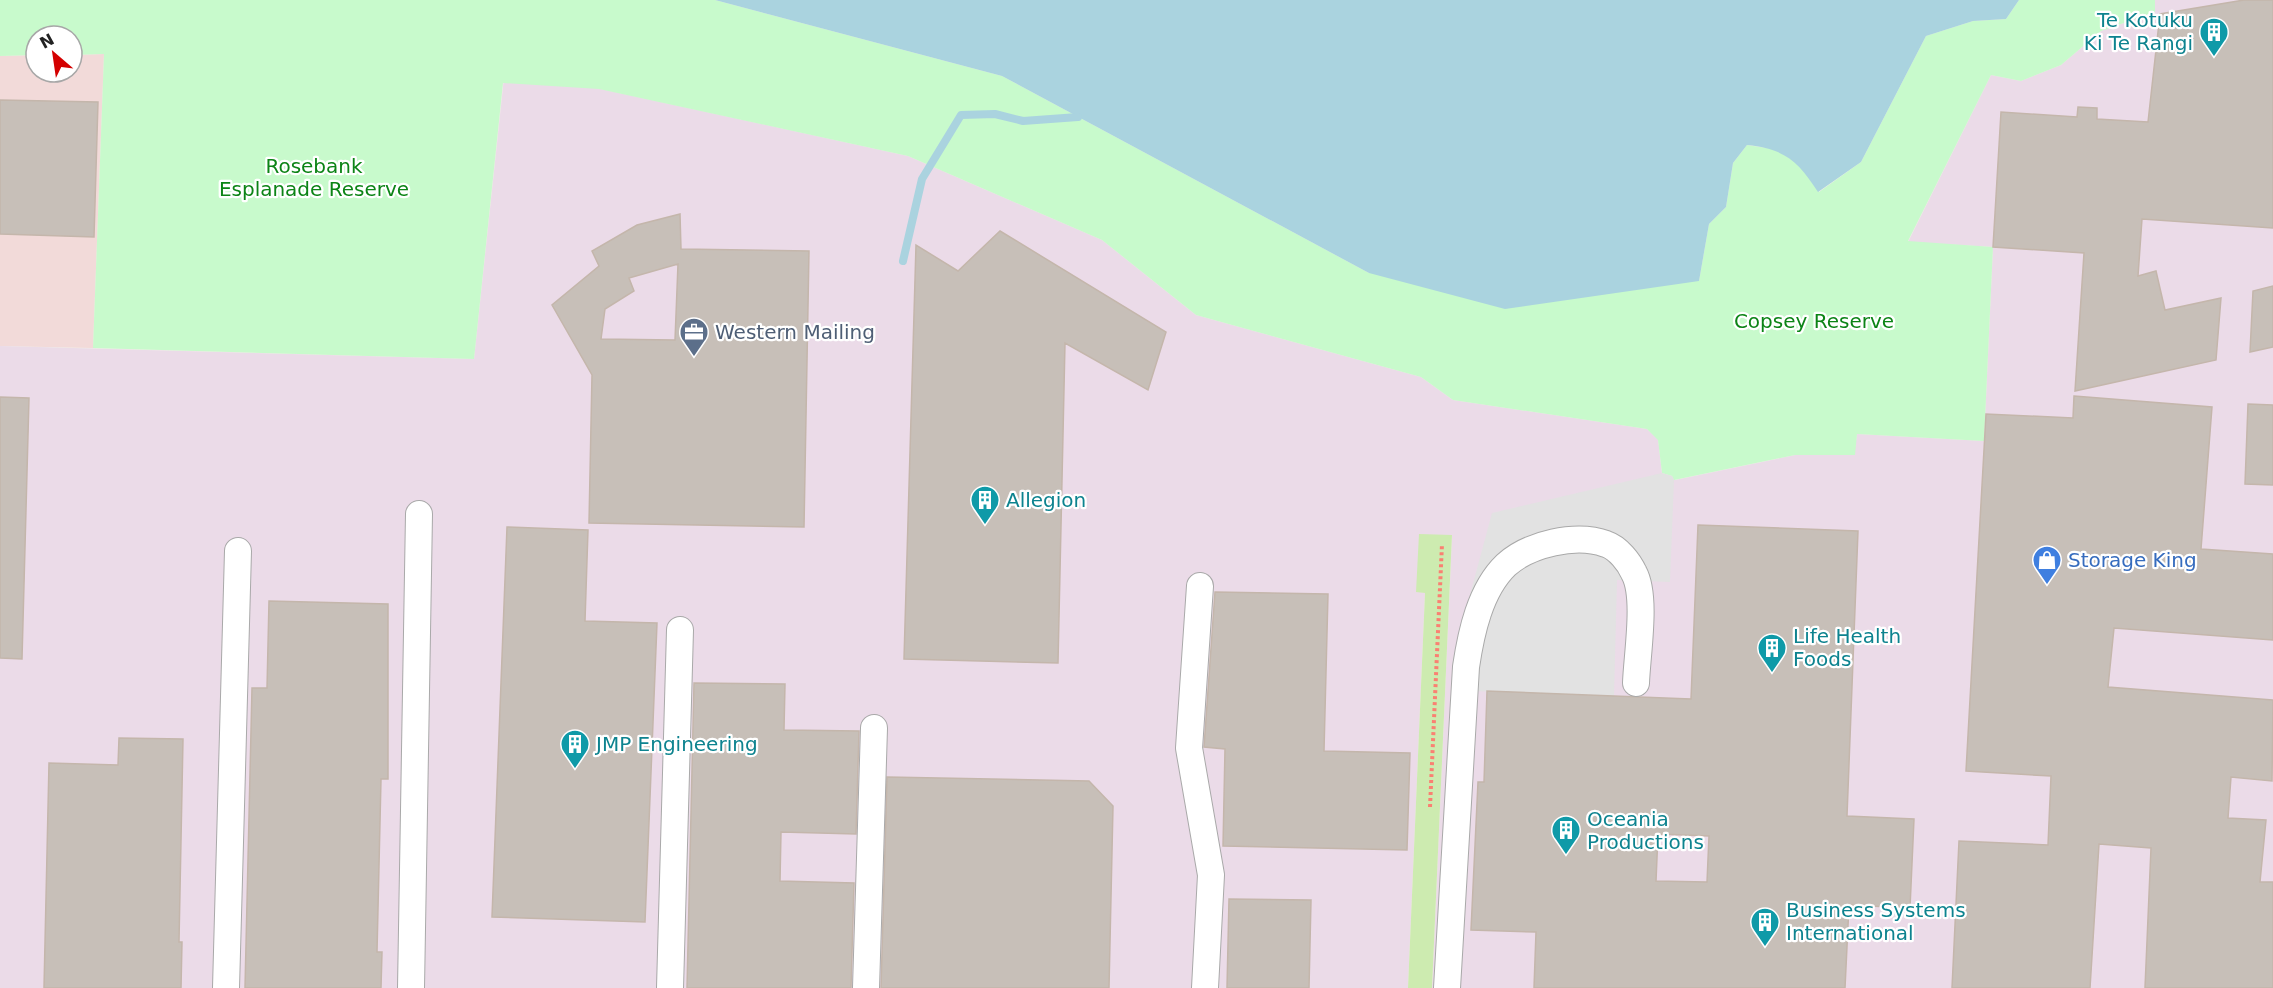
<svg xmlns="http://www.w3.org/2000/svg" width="2273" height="988" viewBox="0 0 2273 988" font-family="'DejaVu Sans',sans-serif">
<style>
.commercial{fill:#f2dad9}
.industrial{fill:#ebdbe8}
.grass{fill:#cdebb0}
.park{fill:#c8facc}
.parking{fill:#e2e2e2}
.water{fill:#aad3df}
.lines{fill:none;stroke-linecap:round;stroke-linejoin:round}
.stream{stroke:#aad3df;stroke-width:8}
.building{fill:#c7bfb8;stroke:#c4b6ab;stroke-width:1.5;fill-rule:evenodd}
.minor-casing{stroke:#a9a9a9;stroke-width:28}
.path{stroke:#fa8072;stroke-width:4;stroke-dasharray:3 3;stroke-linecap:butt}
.minor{stroke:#fff;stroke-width:26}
.labels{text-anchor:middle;stroke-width:4.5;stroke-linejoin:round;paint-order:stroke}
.culture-label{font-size:20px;fill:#0d838f;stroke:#fff;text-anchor:start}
.park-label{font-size:20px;fill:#0c8416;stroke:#fff}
.service-label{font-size:20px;fill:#4e5e75;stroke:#fff;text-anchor:start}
.shop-label{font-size:20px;fill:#366cbe;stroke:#fff;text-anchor:start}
</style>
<rect width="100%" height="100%" fill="#f2efe9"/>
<path class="commercial" d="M 104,54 L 93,348 L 0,346 L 0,56 L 36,55 L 36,72 L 72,72 L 72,55 Z"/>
<path class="industrial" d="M 2155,0 L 2273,0 L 2273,988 L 1432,988 L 1452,536 L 1416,591 L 1425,593 L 1408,988 L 0,988 L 0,346 L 474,359 L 505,68 L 908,156 L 1102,240 L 1196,315 L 1421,377 L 1453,400 L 1647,429 L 1658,439 L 1662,473 L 1672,476 L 1675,480 L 1795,455 L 1854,455 L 1857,434 L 1984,441 L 1993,247 L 1908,242 L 1991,75 L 2021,81 L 2061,65 L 2101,31 L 2155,12 Z"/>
<path class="grass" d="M 1419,534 L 1452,535 L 1432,988 L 1408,988 L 1425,593 L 1416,592 Z"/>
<path class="park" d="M 0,0 L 715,0 L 1002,76 L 1369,273 L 1699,281 L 1709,224 L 1726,207 L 1733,163 L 1747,145 L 1774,149 L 1801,165 L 1819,192 L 1861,162 L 1926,36 L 1973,21 L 2006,19 L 2019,0 L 2155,0 L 2155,12 L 2101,31 L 2061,65 L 2021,81 L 1991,75 L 1908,241 L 1993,247 L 1984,441 L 1857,434 L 1855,455 L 1795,455 L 1674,480 L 1672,476 L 1662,473 L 1658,440 L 1647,429 L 1453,400 L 1421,377 L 1196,315 L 1102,240 L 908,156 L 599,89 L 503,83 L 474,359 L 93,348 L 104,54 L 72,55 L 72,36 L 36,36 L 36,55 L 0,56 Z"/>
<path class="parking" d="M 1662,473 L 1672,476 L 1674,480 L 1670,582 L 1617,580 L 1614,697 L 1451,690 L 1453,658 L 1492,513 Z"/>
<path class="water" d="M 715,0 L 2019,0 L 2006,19 L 1973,21 L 1926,36 L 1861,162 L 1818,192 C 1798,161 1785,149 1747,145 L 1733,163 L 1726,207 L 1709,224 L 1699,281 L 1505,309 L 1369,273 L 1002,76 Z"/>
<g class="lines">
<path class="stream" d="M 903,261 L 922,179 L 961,115 L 995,114 L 1023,121 L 1078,117"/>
</g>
<path class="building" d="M 2244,0 L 2273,0 L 2273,228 L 2142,219 L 2138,276 L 2156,271 L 2165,310 L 2221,298 L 2216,360 L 2075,391 L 2084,253 L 1993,247 L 2001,112 L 2077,117 L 2078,107 L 2097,108 L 2097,119 L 2148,122 L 2160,14 Z
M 0,100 L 98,102 L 94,237 L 0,234 Z
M 680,214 L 681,249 L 809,251 L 804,527 L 589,523 L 592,375 L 552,305 L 599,266 L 592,251 L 637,225 ZM 678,264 L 675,340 L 601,339 L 605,309 L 634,291 L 629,278 Z
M 1000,231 L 1166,332 L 1148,390 L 1065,343 L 1058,663 L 904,659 L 916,245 L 958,271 Z
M 2273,286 L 2273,347 L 2250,352 L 2253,291 Z
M 2074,396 L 2212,407 L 2201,549 L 2273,554 L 2273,640 L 2114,628 L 2108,687 L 2273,700 L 2272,781 L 2231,777 L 2228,818 L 2266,820 L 2260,882 L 2273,882 L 2273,988 L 2145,988 L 2151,848 L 2099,844 L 2090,988 L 1952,988 L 1959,841 L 2048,845 L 2051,776 L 1966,771 L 1986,414 L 2073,418 Z
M 0,397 L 29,398 L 22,659 L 0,658 Z
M 2248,404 L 2273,405 L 2273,485 L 2245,484 Z
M 1698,525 L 1858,531 L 1847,816 L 1914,819 L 1910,908 L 1849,905 L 1845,988 L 1534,988 L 1536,932 L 1471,930 L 1478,782 L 1484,782 L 1487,691 L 1691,699 ZM 1658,834 L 1709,836 L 1707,882 L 1656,881 Z
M 507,527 L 588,530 L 585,621 L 657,623 L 645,922 L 492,917 Z
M 1215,592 L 1328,594 L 1324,751 L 1410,753 L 1407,850 L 1223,846 L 1225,749 L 1204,747 Z
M 269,601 L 388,604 L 388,779 L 381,779 L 377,952 L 382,952 L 381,988 L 245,988 L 252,688 L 267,688 Z
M 694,683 L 785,684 L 784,730 L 859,731 L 856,834 L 781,832 L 780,881 L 854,883 L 851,988 L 687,988 Z
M 119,738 L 183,739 L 179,942 L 182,942 L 181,988 L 44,988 L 49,763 L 118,765 Z
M 887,777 L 1089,781 L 1113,806 L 1109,988 L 881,988 Z
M 1229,899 L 1311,900 L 1309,988 L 1227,988 Z"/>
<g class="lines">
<g class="minor-casing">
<path id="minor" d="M 1200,586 L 1189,748 L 1211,875 L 1205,988
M 226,988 L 238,551
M 411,988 L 419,514
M 670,988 L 680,630
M 866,988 L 874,728
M 1447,988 L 1466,667 C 1471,633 1480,590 1506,565 C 1529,544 1576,533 1606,544 C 1618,548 1629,562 1634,573 C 1647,597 1637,654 1636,683"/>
</g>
<path class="path" d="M 1430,807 L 1442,544"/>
<use href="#minor" class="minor"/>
</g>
<defs>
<g id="building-pin" transform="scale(1.5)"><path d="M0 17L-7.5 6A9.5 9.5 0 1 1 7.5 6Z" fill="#0f9aa8" stroke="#fff"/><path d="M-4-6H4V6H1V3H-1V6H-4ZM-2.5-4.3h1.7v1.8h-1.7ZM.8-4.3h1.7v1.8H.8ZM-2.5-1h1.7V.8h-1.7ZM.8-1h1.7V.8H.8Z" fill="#fff"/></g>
<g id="office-pin" transform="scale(1.5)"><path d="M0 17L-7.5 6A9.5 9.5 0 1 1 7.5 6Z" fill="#5c6f8a" stroke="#fff"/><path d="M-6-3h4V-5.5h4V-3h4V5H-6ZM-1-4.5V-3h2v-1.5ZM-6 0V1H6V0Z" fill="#fff"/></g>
<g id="shop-pin" transform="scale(1.5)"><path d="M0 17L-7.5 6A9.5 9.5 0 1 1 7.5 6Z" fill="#3f7fe0" stroke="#fff"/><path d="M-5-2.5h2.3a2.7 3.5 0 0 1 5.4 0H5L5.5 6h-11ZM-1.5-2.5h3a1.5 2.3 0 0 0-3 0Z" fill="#fff"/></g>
</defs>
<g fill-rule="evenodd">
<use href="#building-pin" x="2214" y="32"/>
<use href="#office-pin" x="694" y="332"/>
<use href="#building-pin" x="985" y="500"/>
<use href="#shop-pin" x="2047" y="560"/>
<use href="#building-pin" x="1772" y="648"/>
<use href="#building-pin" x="575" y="744"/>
<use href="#building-pin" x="1566" y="830"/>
<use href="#building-pin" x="1765" y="922"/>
</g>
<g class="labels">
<g class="culture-label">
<text x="2193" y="27" text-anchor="end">Te Kotuku<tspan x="2193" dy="23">Ki Te Rangi</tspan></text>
<text x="1006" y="507">Allegion</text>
<text x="1793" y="643">Life Health<tspan x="1793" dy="23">Foods</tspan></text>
<text x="596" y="751">JMP Engineering</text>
<text x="1587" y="826">Oceania<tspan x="1587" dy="23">Productions</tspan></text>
<text x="1786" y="917">Business Systems<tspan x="1786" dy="23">International</tspan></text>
</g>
<g class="park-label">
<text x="314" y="173">Rosebank<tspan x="314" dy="23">Esplanade Reserve</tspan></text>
<text x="1814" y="328">Copsey Reserve</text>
</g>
<g class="service-label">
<text x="715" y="339">Western Mailing</text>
</g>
<g class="shop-label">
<text x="2068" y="567">Storage King</text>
</g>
</g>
<g transform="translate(54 54) rotate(331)"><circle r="28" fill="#ffffff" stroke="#a7a7a7" stroke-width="1.5"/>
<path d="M0-4.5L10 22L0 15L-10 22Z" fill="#d40000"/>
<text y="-9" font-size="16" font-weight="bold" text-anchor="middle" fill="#222222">N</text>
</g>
</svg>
